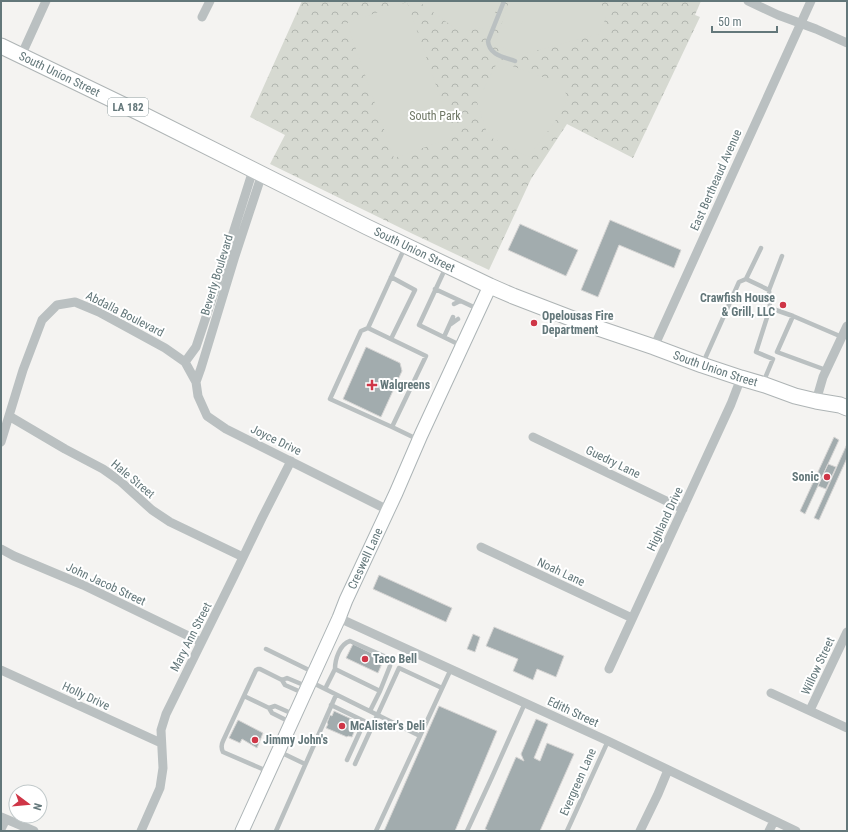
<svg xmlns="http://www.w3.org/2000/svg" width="848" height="832" viewBox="0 0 848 832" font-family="'Roboto Condensed',sans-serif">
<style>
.park{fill:url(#park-crowns)}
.garden{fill:#d6d9d1}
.building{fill:#a2acae;stroke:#d6d5d4}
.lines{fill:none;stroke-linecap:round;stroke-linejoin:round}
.secondary-casing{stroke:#acb4b6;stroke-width:15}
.primary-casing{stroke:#aeb4b5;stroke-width:17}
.service{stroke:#bac0c1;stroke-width:4.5}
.minor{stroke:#bac0c1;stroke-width:9}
.secondary{stroke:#fff;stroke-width:13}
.primary{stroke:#fff;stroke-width:15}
.poi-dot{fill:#cf3647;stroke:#fff;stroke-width:1.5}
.labels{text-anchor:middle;stroke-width:4;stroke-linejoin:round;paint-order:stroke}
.shield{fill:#fff;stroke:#92a0a2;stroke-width:1}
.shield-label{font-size:11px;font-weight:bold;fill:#63777a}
.street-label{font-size:12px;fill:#63777a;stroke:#fff}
.park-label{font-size:12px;fill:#6f7765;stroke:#fff}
.poi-label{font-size:12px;font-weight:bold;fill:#63777a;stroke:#fff;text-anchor:start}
</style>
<defs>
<pattern id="park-crowns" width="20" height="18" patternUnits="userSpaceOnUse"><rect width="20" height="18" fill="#d6d9d1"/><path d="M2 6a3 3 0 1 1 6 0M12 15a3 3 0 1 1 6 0" fill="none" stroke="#b1b5af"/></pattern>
</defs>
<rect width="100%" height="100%" fill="#f4f3f1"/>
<path class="park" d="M 302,1 L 701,1 L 695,15 L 700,17 L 633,158 L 567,124 L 531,179 L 489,270 L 413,234 L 270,164 L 285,135 L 250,117 Z"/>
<path class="garden" d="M 418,1 L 500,1 L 489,27 L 460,32 Z
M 509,1 L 600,1 L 607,15 L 599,34 L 519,55 L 495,44 Z
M 407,2 L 454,137 L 394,158 L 347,23 Z
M 498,61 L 562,84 L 568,99 L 558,117 L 529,157 L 488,136 L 477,102 Z"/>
<path class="building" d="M 610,220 L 681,250 L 674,268 L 619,245 L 598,297 L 581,290 Z
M 520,224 L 578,250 L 566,276 L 508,250 Z
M 366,347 L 400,363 L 402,371 L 381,417 L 343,399 Z
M 834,437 L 839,440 L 805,514 L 800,511 Z
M 847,444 L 847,458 L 819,520 L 814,518 Z
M 828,464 L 836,467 L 826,489 L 818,486 Z
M 379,575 L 452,608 L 446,622 L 373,589 Z
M 494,627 L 564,656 L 556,677 L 537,669 L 533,680 L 513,671 L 518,659 L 486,646 Z
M 473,634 L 480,637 L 475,652 L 467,649 Z
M 353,644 L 382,658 L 380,660 L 383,661 L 378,673 L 346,658 Z
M 439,706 L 497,731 L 455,831 L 384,831 Z
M 334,711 L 358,722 L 352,737 L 348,736 L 347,737 L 326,728 L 328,724 L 327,723 L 330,715 L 332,716 Z
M 536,719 L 548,724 L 534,758 L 540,761 L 547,743 L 574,754 L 540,831 L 489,831 L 485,829 L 516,757 L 524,761 L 521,754 Z
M 238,720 L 263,733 L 257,748 L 242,739 L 240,743 L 229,738 Z"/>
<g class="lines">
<g class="secondary-casing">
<g id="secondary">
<path id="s1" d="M 242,831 L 339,618 L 346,600 L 396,493 L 421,435 L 490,286"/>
</g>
</g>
<g class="primary-casing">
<g id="primary">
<path id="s2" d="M 1,46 L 140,113 L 367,227 L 490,286 L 513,296 L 586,324 L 654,347 L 702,365 L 741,378 L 765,385 L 795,396 L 816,401 L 840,405 L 847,408"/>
</g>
</g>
<path class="service" d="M 504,1 L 488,41 C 489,55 504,57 515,61
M 405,247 L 368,328 L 426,356 L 392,427 L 417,439
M 761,248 L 746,279 L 769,290
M 446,267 L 419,325 L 462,346
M 391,277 L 415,290 L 391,339
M 435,289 L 478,309
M 454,304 L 460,301
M 770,308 L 769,290 L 782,256
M 793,316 L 777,352 L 826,370
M 451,324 L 458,319
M 368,328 L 361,331 L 330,399 L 392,427
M 444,337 L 453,317
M 703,363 L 739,282 L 746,279
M 763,383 L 773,359 L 756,352 L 770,308 L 793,316 L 842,337
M 266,649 L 313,672
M 335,669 C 335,659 340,644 350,641 L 386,657 L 390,663 L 390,666 L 380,691
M 282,680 L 287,678 L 306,686
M 311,682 L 420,736
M 325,689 L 335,669 L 380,691 L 370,711
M 244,696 L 269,708 L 272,713 L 290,722
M 331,705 L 364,721 L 363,725 L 347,760
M 269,708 L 275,706 L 293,714
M 280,752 L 305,764
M 355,764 L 399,668 L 442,688
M 267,771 L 223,752 C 221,748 221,745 223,741 L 256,670 L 258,669 L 260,669 L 282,680 L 285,685 L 303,693
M 276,831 L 336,695
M 376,831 L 451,669
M 467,831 L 492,777 L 525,703
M 567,831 L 608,741"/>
<path class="minor" d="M 748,1 L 778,15 L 816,29 L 847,43
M 202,17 L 210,1
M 21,56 L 46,1
M 654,347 L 811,1
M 185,362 L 196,347 L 217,284 L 253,170
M 196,382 L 201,368 L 235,256 L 262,174
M 816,401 L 823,377 L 847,326
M 9,416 L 65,449 L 103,469 L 120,481 L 152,510 L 170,522 L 243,557
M 533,437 L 683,509
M 1,442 L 23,370 L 42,320 L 57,305 L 75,302 L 99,312 L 165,348 L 185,362 L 196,382 L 198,396 L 207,416 L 226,429 L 388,510
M 481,547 L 632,618
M 1,549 L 14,556 L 83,585 L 201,642
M 339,618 L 608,741 L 796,831
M 609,669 L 731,404 L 741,378
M 1,670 L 161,743
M 771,693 L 847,728
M 810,710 L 847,632
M 1,817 L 34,831
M 1,829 L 6,819
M 141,831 L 160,788 L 163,768 L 161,730 L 166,714 L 234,576 L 262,518 L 291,461
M 640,831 L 658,794 L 668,770
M 769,831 L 774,821"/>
<use href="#secondary" class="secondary"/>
<use href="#primary" class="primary"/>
</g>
<g class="poi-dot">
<circle cx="783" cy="305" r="4"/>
<circle cx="534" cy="323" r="4"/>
<path d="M370 379h4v4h4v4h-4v4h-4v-4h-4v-4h4z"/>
<circle cx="827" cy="477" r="4"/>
<circle cx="365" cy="659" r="4"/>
<circle cx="342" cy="726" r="4"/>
<circle cx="255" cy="740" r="4"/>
</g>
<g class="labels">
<rect class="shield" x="108" y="98" width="40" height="18" rx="3"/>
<g class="shield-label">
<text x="128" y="111">LA 182</text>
</g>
<g class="street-label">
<text dy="4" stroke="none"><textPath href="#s2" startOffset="65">South Union Street</textPath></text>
<text transform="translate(716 180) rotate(-66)" y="4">East Bertheaud Avenue</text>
<text dy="4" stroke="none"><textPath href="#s2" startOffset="461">South Union Street</textPath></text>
<text transform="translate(217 275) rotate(-73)" y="4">Beverly Boulevard</text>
<text transform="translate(125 314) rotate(27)" y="4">Abdalla Boulevard</text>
<text dy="4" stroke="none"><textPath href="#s2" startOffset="785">South Union Street</textPath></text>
<text transform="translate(276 440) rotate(26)" y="4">Joyce Drive</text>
<text transform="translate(613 462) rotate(26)" y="4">Guedry Lane</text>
<text transform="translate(133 479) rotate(40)" y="4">Hale Street</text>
<text transform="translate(665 519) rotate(-65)" y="4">Highland Drive</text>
<text dy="4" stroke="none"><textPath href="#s1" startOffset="299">Creswell Lane</textPath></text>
<text transform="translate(561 572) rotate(25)" y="4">Noah Lane</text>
<text transform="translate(106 584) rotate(25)" y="4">John Jacob Street</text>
<text transform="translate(191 637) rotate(-63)" y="4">Mary Ann Street</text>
<text transform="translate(818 666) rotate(-65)" y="4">Willow Street</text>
<text transform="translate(86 696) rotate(25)" y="4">Holly Drive</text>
<text transform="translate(573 712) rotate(25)" y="4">Edith Street</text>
<text transform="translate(578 782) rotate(-66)" y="4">Evergreen Lane</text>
</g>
<g class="park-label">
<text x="435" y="120">South Park</text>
</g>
<g class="poi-label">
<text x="775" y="302" text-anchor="end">Crawfish House<tspan x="775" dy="14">&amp; Grill, LLC</tspan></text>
<text x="542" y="320">Opelousas Fire<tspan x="542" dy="14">Department</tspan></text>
<text x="380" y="389">Walgreens</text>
<text x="819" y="481" text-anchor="end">Sonic</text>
<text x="373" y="663">Taco Bell</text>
<text x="350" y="730">McAlister's Deli</text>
<text x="263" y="744">Jimmy John's</text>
</g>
</g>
<rect width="848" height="832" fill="none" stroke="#63777a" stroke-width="4"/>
<g transform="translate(28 804) rotate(106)"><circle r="19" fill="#ffffff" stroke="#c1c9ca"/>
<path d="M0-3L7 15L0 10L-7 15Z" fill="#cf3647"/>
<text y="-6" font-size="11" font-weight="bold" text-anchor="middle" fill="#63777a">N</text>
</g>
<path d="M712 26v6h65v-6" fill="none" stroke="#63777a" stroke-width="2"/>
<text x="718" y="26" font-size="12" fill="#63777a" stroke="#ffffff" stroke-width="3" paint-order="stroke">50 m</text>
</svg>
